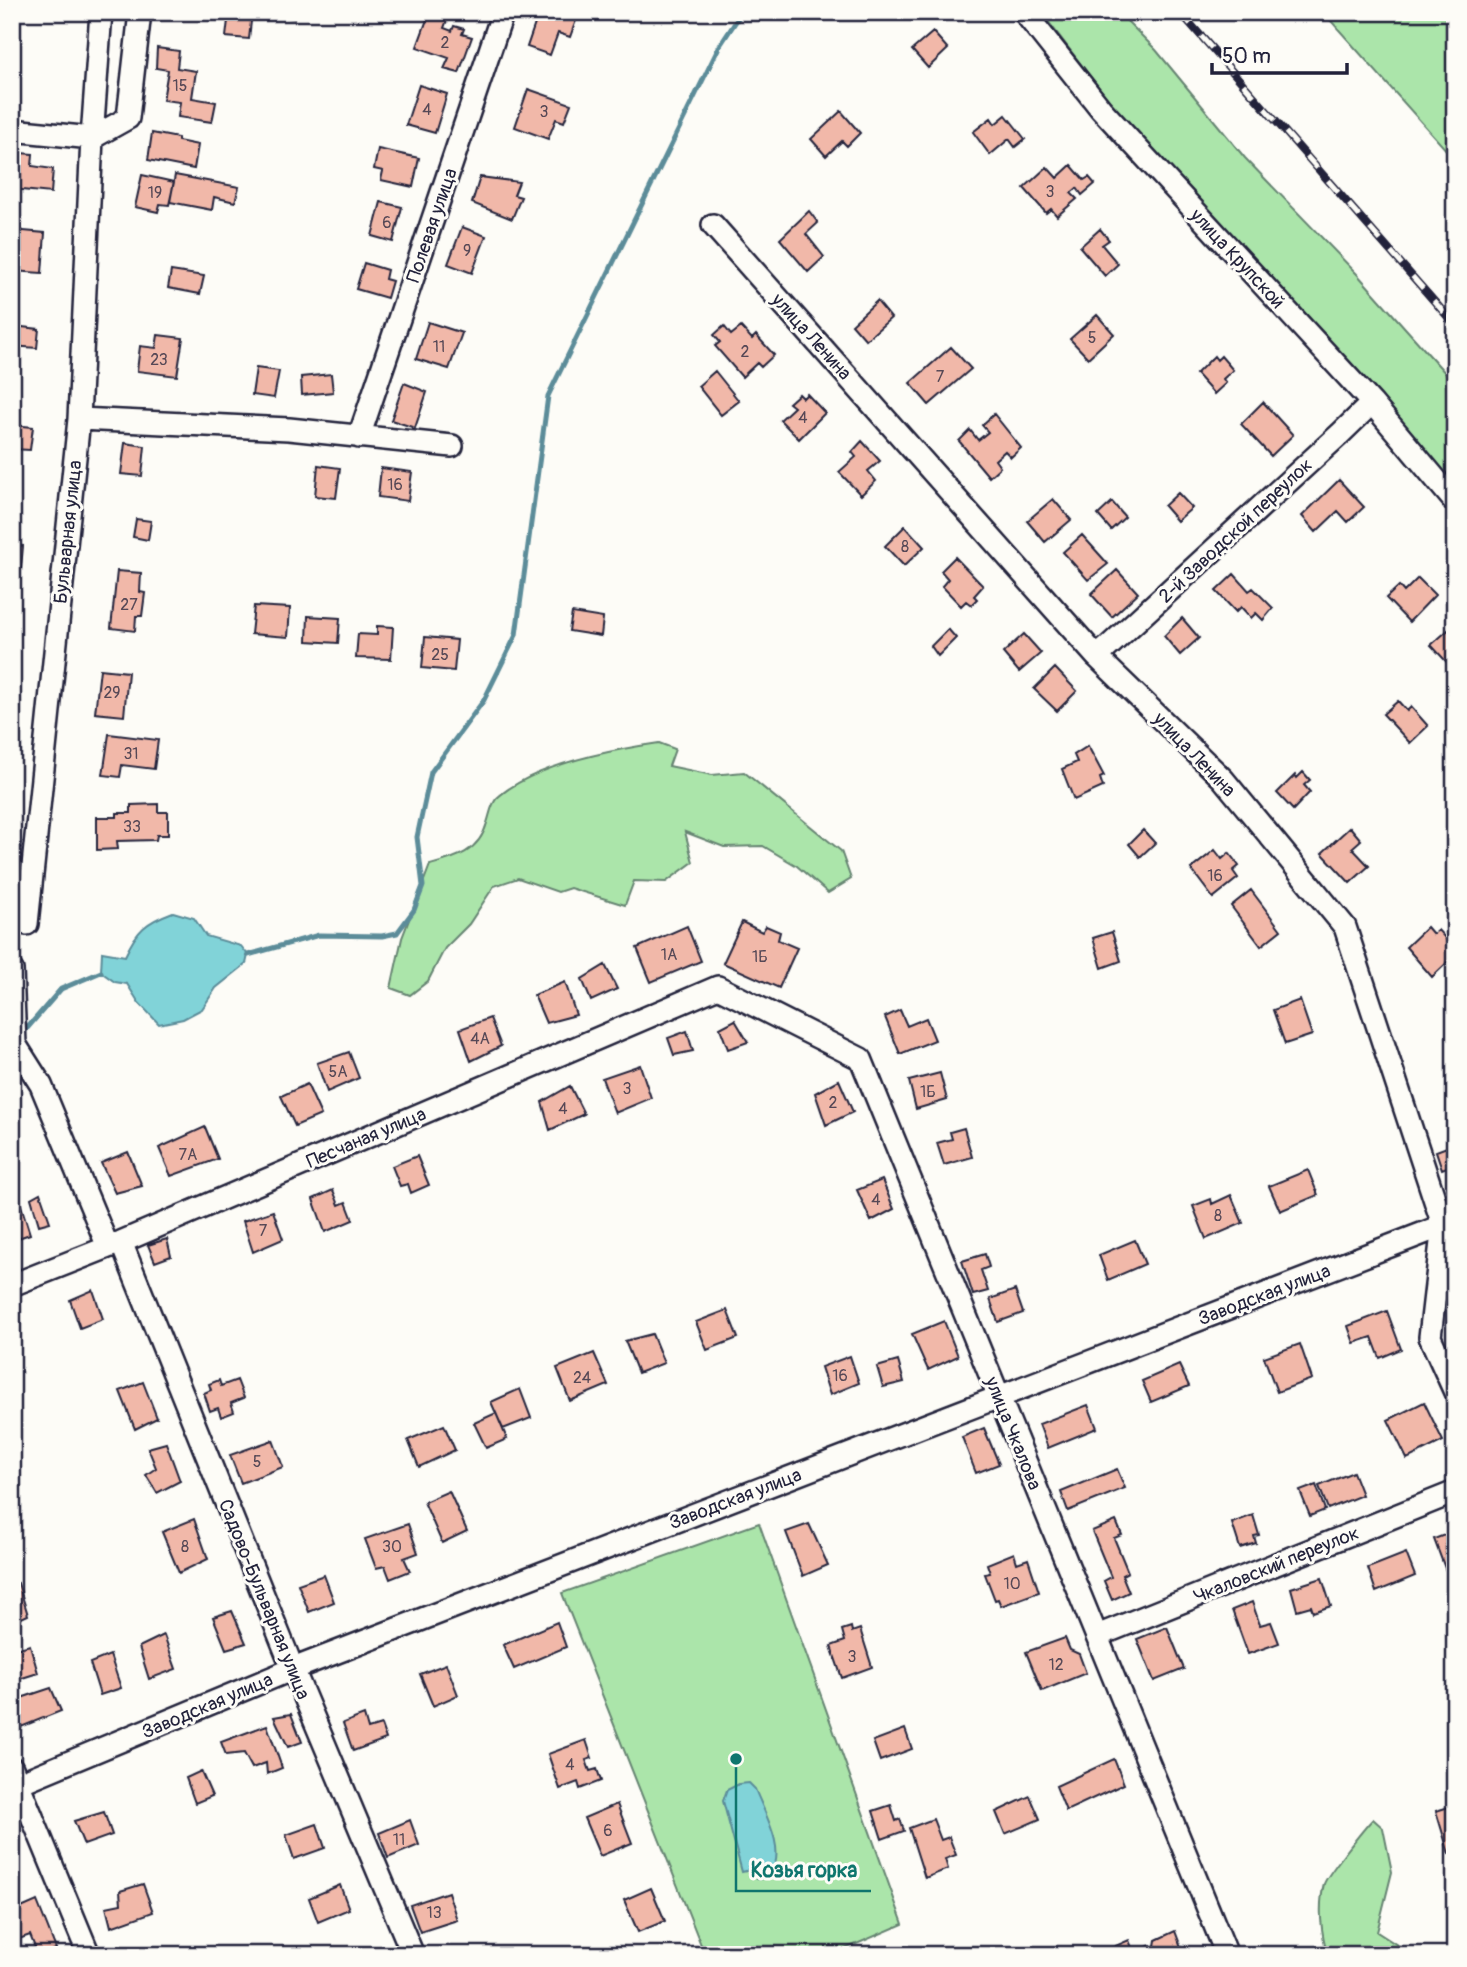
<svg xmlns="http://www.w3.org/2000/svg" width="1467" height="1967" viewBox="0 0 1467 1967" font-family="Pangolin,sans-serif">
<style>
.green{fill:#abe5aa;stroke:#668472;stroke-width:2}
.water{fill:#81d3d8;stroke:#5b8c99;stroke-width:2}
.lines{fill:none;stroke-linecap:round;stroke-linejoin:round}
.stream{stroke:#5b8c99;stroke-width:5}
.building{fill:#f1b8a9;stroke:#22223b;stroke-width:2}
.minor-casing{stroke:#22223b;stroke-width:26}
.minor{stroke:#fdfcf7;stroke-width:21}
.rail-casing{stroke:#22223b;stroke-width:8}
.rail{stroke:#fdfcf7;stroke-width:5;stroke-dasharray:16;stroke-linecap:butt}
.labels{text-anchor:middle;stroke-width:6;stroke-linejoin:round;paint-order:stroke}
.number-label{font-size:16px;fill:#564856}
.street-label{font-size:19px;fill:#22223b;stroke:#fdfcf7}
.leader{fill:none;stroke:#0f766e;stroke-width:2.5}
.callout-dot{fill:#0f766e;stroke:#fdfcf7;stroke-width:2.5}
.callout-label{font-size:21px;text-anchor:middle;font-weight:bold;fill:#0f766e;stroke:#fdfcf7;stroke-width:6;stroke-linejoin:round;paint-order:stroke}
</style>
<rect width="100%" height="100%" fill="#fdfcf7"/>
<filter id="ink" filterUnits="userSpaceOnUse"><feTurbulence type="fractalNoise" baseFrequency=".0143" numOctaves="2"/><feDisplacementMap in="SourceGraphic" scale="14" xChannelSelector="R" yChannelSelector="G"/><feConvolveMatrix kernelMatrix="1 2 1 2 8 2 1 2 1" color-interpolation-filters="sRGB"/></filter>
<g filter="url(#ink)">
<path class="green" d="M 1041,12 L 1118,12 L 1156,50 L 1245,158 L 1357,274 L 1455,384 L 1455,498 L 1113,106 Z
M 1323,12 L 1455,12 L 1455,160 Z
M 659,743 L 675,749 L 669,766 L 712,775 L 744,772 L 841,851 L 851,879 L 828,893 L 797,866 L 763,846 L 724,847 L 685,832 L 693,862 L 666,882 L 634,881 L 625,905 L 570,888 L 558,892 L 518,878 L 494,886 L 469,924 L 445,948 L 428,981 L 410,995 L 391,988 L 402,938 L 430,865 C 456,858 479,852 487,823 C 490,815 491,804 497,798 C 533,765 611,750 659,743 Z
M 759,1523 L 903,1924 L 831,1955 L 705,1955 L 562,1593 Z
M 1373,1819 L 1383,1828 L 1392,1872 L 1377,1932 L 1405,1950 L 1406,1955 L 1328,1955 C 1321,1934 1318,1906 1324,1884 C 1326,1876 1365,1827 1373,1819 Z"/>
<path class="water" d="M 173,912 L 194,918 L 206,936 L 241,946 L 248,955 L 246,964 L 216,988 L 202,1009 L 183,1019 L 159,1024 L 139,1003 L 127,984 L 115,982 L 101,972 L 102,952 L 125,956 C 137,930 146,922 173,912 Z
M 749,1783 L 755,1789 C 764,1812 787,1851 771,1872 C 767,1878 764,1879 757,1879 L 754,1869 L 742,1872 L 723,1801 L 727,1790 L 739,1784 Z"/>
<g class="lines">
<path class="stream" d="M 248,955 L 319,935 L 382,936 L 397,933 L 414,910 L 423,886 L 417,837 L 431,772 L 484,700 L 516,635 L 548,396 L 719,47 L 742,12
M 20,1033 L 23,1033 L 61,989 L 101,972"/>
</g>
<path class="building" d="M 157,12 L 184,12 L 183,18 L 157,16 Z
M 229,12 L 252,12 L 249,39 L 226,37 Z
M 259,12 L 295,12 L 294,18 Z
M 539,12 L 579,12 L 570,37 L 558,33 L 550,55 L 527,47 Z
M 429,14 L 447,20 L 444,28 L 452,31 L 454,26 L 464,29 L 462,34 L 472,37 L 459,73 L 444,69 L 449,58 L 417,47 Z
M 933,32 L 948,49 L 928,68 L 912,50 Z
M 157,48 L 179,51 L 177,68 L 196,71 L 192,98 L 216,102 L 212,122 L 178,117 L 180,102 L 163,100 L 168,70 L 156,68 Z
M 419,85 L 447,94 L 435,133 L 406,125 Z
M 528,89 L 571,104 L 564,122 L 556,119 L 548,139 L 515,127 Z
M 841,111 L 860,133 L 847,146 L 842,141 L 826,156 L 811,139 Z
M 1006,115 L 1025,139 L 1015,147 L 1009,139 L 990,155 L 973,132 L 991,118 L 995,124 Z
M 152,133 L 178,138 L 178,141 L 198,145 L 194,169 L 148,160 Z
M 378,149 L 419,158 L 413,187 L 381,180 L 383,171 L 374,169 Z
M 19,153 L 33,154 L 32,166 L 53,169 L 51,193 L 12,189 L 14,165 L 18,165 Z
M 1071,165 L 1084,180 L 1089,177 L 1095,184 L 1082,195 L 1077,188 L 1071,193 L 1077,199 L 1057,216 L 1051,209 L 1046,213 L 1024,188 L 1047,167 L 1057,178 Z
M 142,175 L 174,182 L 169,205 L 160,204 L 158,212 L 135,207 Z
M 175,175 L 239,187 L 235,202 L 214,197 L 212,210 L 170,202 Z
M 480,177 L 519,182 L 514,195 L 521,197 L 512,219 L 472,203 Z
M 381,202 L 402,207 L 393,242 L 372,236 Z
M 809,211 L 818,223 L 806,234 L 824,257 L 808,272 L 780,239 Z
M 462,227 L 486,236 L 472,273 L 448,264 Z
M 1100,229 L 1109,240 L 1102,245 L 1118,264 L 1105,276 L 1080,247 Z
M 12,230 L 45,233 L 42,273 L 12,271 Z
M 364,263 L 387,270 L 385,279 L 392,281 L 387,298 L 356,289 Z
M 171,271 L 204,276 L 200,294 L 168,288 Z
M 877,301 L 891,318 L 866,340 L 852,324 Z
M 1097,315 L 1114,334 L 1088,358 L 1070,339 Z
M 428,322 L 462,333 L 449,369 L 416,359 Z
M 13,326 L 39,329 L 37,348 L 12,346 Z
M 724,326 L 731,335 L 741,327 L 752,339 L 756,335 L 774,355 L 761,367 L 757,363 L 742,377 L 715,346 L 720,342 L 714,335 Z
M 158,335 L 183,338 L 177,376 L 137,371 L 140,346 L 156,348 Z
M 951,347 L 971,369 L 929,405 L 910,383 Z
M 1214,356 L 1217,360 L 1221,356 L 1233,370 L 1223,379 L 1226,383 L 1214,394 L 1196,374 Z
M 256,368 L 279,371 L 274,398 L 252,395 Z
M 715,371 L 739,401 L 721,415 L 698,386 Z
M 331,374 L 333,392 L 302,395 L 301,377 Z
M 404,383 L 427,392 L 415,428 L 391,420 Z
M 799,394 L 803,398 L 807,394 L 825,413 L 799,439 L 780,420 L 794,407 L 789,403 Z
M 1263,402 L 1293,435 L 1271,456 L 1241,424 Z
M 994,414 L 1021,448 L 1011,457 L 1005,451 L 995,460 L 1000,467 L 989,477 L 959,441 L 970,430 L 978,440 L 988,432 L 982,425 Z
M 12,425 L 33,427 L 30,450 L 12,449 Z
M 862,441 L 880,461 L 868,471 L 876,481 L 861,495 L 839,472 L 856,457 L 852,452 Z
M 125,443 L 145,446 L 142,476 L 121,474 Z
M 318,465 L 340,468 L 336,498 L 315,496 Z
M 381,468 L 412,472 L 408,501 L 378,497 Z
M 1339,480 L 1364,507 L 1348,522 L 1338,511 L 1316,532 L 1302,516 Z
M 1178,493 L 1192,508 L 1177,521 L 1164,506 Z
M 1053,499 L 1071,520 L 1045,542 L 1027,521 Z
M 1112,502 L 1125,517 L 1111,530 L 1098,515 Z
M 136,519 L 151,521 L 148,540 L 133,537 Z
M 905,526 L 924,547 L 904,566 L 885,546 Z
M 1082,535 L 1108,564 L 1088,580 L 1063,552 Z
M 12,545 L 23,546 L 21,568 L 12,567 Z
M 955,557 L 983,586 L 974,596 L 977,599 L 971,605 L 966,601 L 961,606 L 942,586 L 948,579 L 941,571 Z
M 1117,570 L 1138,593 L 1112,617 L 1091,594 Z
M 117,571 L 141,573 L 140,592 L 145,593 L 142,616 L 136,616 L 135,631 L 111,628 Z
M 1234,574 L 1249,591 L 1253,588 L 1273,608 L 1263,620 L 1256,613 L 1251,618 L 1241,607 L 1236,612 L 1216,591 Z
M 1418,578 L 1435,595 L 1409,622 L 1386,598 L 1399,586 L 1404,592 Z
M 254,606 L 290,608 L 288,637 L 251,634 Z
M 572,613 L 603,618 L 601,636 L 569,631 Z
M 308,616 L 340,618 L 338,643 L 307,641 Z
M 1182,618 L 1199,638 L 1180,655 L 1164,636 Z
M 1455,624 L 1455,671 L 1431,645 Z
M 377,626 L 393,627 L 391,659 L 356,658 L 358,634 L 377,635 Z
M 948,629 L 956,638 L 938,656 L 931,646 Z
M 1024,634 L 1041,653 L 1019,672 L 1003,653 Z
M 425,637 L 457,640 L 454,671 L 422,668 Z
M 1055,668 L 1077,691 L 1057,711 L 1034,689 Z
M 100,669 L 128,672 L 124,716 L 95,713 Z
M 1398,701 L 1407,711 L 1411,707 L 1428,726 L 1410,743 L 1383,714 Z
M 109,734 L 158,740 L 154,769 L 122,765 L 120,777 L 103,775 Z
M 1088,746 L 1104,776 L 1100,778 L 1103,787 L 1074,800 L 1062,769 L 1077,762 L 1074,755 Z
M 1303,772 L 1310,780 L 1304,785 L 1310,792 L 1293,810 L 1277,793 L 1295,775 L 1297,778 Z
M 158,804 L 158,812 L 168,812 L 168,835 L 157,835 L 156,840 L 117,841 L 118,849 L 97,850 L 97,817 L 117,817 L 117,813 L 131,813 L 131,805 Z
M 1350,827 L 1361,840 L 1352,848 L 1369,866 L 1350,883 L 1322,853 Z
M 1143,830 L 1155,843 L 1140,857 L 1129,844 Z
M 1215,850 L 1222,859 L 1229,853 L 1239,866 L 1233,871 L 1238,878 L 1213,898 L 1191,869 Z
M 1251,890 L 1281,930 L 1261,946 L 1231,906 Z
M 742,922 L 762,932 L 766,926 L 780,932 L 778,940 L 797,948 L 779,988 L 723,963 Z
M 687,926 L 701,961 L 651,982 L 637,948 Z
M 1427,927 L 1433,934 L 1438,930 L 1455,949 L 1455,955 L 1432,977 L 1406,947 Z
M 1112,932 L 1121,961 L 1102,968 L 1093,938 Z
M 605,965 L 617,989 L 591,1001 L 582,979 Z
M 565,982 L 576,1015 L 546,1023 L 534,995 Z
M 1300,1000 L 1312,1035 L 1285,1044 L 1273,1010 Z
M 900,1010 L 907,1026 L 926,1018 L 935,1040 L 900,1054 L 885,1017 Z
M 490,1018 L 501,1046 L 471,1061 L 460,1029 Z
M 735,1020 L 748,1042 L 728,1049 L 720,1028 Z
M 687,1031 L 693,1051 L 674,1055 L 668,1038 Z
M 349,1052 L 359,1078 L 327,1092 L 317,1063 Z
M 640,1065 L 651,1098 L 615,1113 L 602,1078 Z
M 940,1073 L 947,1100 L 916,1109 L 909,1081 Z
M 839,1080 L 853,1112 L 826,1125 L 815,1093 Z
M 307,1084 L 321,1115 L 295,1126 L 281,1096 Z
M 570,1086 L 584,1114 L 550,1130 L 542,1102 Z
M 205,1127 L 218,1159 L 171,1176 L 159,1148 Z
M 964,1128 L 972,1157 L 944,1165 L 937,1143 L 952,1139 L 950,1132 Z
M 1455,1144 L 1455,1164 L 1442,1169 L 1436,1151 Z
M 128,1152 L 142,1186 L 115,1193 L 101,1163 Z
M 417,1156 L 429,1185 L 411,1193 L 408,1184 L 400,1186 L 392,1166 Z
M 1308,1170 L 1318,1195 L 1280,1211 L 1269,1186 Z
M 882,1180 L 894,1209 L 871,1221 L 857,1190 Z
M 333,1190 L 339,1205 L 346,1202 L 353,1220 L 325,1232 L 313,1199 Z
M 40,1193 L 50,1222 L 39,1225 L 31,1198 Z
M 1231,1195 L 1243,1223 L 1206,1239 L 1193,1206 L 1211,1199 L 1212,1204 Z
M 21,1205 L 30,1234 L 12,1240 L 12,1207 Z
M 273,1211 L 283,1239 L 253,1252 L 243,1221 Z
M 167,1239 L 171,1256 L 155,1262 L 148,1245 Z
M 1135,1240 L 1145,1264 L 1108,1280 L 1099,1255 Z
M 985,1254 L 989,1267 L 981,1270 L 988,1291 L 973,1295 L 962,1261 Z
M 93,1290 L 103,1319 L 80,1328 L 70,1300 Z
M 1015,1290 L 1023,1313 L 998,1322 L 990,1299 Z
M 727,1310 L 738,1338 L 707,1350 L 696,1322 Z
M 1387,1311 L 1401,1349 L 1380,1358 L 1372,1337 L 1354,1343 L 1348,1326 Z
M 944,1321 L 958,1356 L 928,1370 L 912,1334 Z
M 652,1334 L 664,1363 L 638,1373 L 625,1341 Z
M 1300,1344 L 1312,1379 L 1277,1392 L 1264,1357 Z
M 594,1353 L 608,1385 L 570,1401 L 557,1368 Z
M 850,1356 L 859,1383 L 830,1395 L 821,1367 Z
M 898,1361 L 904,1382 L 883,1387 L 877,1367 Z
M 1179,1365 L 1189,1386 L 1151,1402 L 1142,1381 Z
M 219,1380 L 221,1386 L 237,1380 L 244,1398 L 231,1403 L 234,1412 L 221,1417 L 218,1408 L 210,1411 L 204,1393 L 211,1390 L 209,1384 Z
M 143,1382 L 157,1418 L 135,1429 L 120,1391 Z
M 520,1389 L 531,1418 L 503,1429 L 491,1402 Z
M 1424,1402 L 1443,1441 L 1407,1459 L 1388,1420 Z
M 1088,1405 L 1097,1428 L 1048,1448 L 1039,1424 Z
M 496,1413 L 507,1439 L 486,1448 L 474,1423 Z
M 444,1425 L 455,1450 L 419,1467 L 408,1440 Z
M 984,1428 L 999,1464 L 976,1473 L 962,1437 Z
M 273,1440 L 283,1467 L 241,1483 L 230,1455 Z
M 166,1443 L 180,1481 L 157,1493 L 146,1475 L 156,1468 L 148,1448 Z
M 1117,1469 L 1125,1488 L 1068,1511 L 1061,1492 Z
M 1353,1472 L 1362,1495 L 1328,1509 L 1319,1486 Z
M 1316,1485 L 1325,1510 L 1310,1516 L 1300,1491 Z
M 449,1491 L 467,1531 L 442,1543 L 424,1502 Z
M 1253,1515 L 1259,1535 L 1254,1536 L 1256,1543 L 1240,1548 L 1232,1523 Z
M 194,1519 L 208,1559 L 179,1573 L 162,1532 Z
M 1116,1521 L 1122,1535 L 1114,1538 L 1128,1572 L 1122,1575 L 1129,1592 L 1112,1600 L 1104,1581 L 1111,1577 L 1092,1531 Z
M 408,1524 L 418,1553 L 404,1558 L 410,1571 L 390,1579 L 385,1566 L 376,1568 L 365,1539 Z
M 809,1524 L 828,1565 L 803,1576 L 786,1532 Z
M 1455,1531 L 1455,1567 L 1446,1571 L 1434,1539 Z
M 1014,1553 L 1017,1563 L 1028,1559 L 1039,1592 L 1001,1606 L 998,1599 L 995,1600 L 985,1574 L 990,1573 L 987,1564 Z
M 1406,1553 L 1415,1576 L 1376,1592 L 1368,1568 Z
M 324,1575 L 334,1602 L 309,1612 L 298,1584 Z
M 1322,1578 L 1331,1606 L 1313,1612 L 1311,1606 L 1297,1610 L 1291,1588 Z
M 18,1583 L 28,1615 L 13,1622 L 12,1585 Z
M 1252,1602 L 1260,1625 L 1271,1622 L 1279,1643 L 1248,1654 L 1232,1610 Z
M 232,1611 L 246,1643 L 226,1649 L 213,1617 Z
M 557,1622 L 566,1647 L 514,1669 L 503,1645 Z
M 851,1627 L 852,1632 L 860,1629 L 872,1667 L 842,1678 L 831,1646 L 845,1641 L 842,1630 Z
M 1167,1627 L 1184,1669 L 1154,1681 L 1137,1639 Z
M 164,1635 L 176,1669 L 149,1679 L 139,1647 Z
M 1065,1638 L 1070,1650 L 1079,1654 L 1086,1673 L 1042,1691 L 1026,1652 Z
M 30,1645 L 38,1673 L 19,1679 L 12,1660 L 12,1650 Z
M 110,1655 L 121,1688 L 100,1695 L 90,1663 Z
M 446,1664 L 458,1695 L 433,1706 L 420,1674 Z
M 51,1688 L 61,1711 L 21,1727 L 12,1701 Z
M 291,1714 L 302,1742 L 288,1747 L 274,1717 Z
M 364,1715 L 368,1729 L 381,1725 L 386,1739 L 353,1751 L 343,1723 Z
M 267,1725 L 282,1768 L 267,1774 L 266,1763 L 252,1768 L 244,1753 L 226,1755 L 221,1742 Z
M 905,1729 L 912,1749 L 880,1761 L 873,1741 Z
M 586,1740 L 592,1758 L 586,1760 L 590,1771 L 597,1769 L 601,1781 L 580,1789 L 578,1782 L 560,1789 L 548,1754 Z
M 1114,1759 L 1124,1784 L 1066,1811 L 1056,1786 Z
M 201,1771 L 212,1796 L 195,1803 L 186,1778 Z
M 1030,1796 L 1040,1819 L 1005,1834 L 996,1812 Z
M 617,1804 L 632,1843 L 600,1856 L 584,1818 Z
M 891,1805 L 896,1821 L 900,1819 L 904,1831 L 882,1839 L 873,1811 Z
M 1455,1805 L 1455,1852 L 1449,1854 L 1436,1811 Z
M 104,1812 L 112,1835 L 84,1845 L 74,1821 Z
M 933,1819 L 941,1840 L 949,1837 L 956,1855 L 945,1859 L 948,1869 L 925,1878 L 909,1828 Z
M 410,1820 L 419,1845 L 388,1858 L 379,1833 Z
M 317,1824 L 325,1848 L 294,1859 L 286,1835 Z
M 143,1884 L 153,1912 L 111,1927 L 106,1907 L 121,1904 L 120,1891 Z
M 340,1885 L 349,1909 L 318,1922 L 309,1898 Z
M 651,1888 L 665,1921 L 638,1932 L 624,1900 Z
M 448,1892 L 457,1920 L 420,1932 L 410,1905 Z
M 37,1901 L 56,1949 L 42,1955 L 38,1955 L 30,1935 L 19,1939 L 12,1922 L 12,1912 Z
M 1175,1931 L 1184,1955 L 1114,1955 L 1111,1948 L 1129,1940 L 1134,1953 L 1151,1945 L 1154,1952 L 1156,1940 Z"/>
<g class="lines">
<g class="minor-casing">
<path id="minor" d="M 1024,12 L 1101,109 L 1372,403 L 1455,502
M 12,130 L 92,138 L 128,118 L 140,12
M 713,225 L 1097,657 L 1223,779 L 1345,927 L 1443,1225 L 1430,1337 L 1455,1392
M 79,419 L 289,429 L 452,446
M 359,437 L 503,12
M 1097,657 L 1340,434 L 1372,403
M 27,924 L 79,419 L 92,138 L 101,12
M 12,970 L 15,1044 L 41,1085 L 108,1247
M 121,1242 L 293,1669 L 413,1955
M 12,1285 L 121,1242 L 718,987 L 861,1059 L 1227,1955
M 1097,1636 L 1455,1492
M 12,1768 L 89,1955
M 12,1786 L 293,1669 L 1455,1221"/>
</g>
<use href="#minor" class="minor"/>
<g class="rail-casing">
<path id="rail" d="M 1180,12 L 1455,325"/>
</g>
<use href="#rail" class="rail"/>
</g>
</g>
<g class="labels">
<g class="number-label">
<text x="445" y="48">2</text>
<text x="180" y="91">15</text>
<text x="427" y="115">4</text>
<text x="544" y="117">3</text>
<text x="1050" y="197">3</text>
<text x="155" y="198">19</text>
<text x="387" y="228">6</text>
<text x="467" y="256">9</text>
<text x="1092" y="343">5</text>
<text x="439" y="352">11</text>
<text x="745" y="357">2</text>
<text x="159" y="365">23</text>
<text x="940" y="382">7</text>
<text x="803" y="423">4</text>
<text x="395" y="490">16</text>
<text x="905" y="552">8</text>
<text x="129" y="610">27</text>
<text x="440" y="660">25</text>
<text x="112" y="698">29</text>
<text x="131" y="759">31</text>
<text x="132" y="832">33</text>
<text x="1215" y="881">16</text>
<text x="669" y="960">1А</text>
<text x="760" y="962">1Б</text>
<text x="480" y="1044">4А</text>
<text x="338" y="1077">5А</text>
<text x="627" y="1094">3</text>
<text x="928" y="1097">1Б</text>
<text x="833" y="1108">2</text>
<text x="563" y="1114">4</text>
<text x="188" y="1160">7А</text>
<text x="876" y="1205">4</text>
<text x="1218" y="1221">8</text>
<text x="263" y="1236">7</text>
<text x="840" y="1381">16</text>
<text x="582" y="1383">24</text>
<text x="257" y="1467">5</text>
<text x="185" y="1552">8</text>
<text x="392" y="1552">30</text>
<text x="1012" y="1589">10</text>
<text x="852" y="1662">3</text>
<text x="1056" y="1670">12</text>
<text x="570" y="1770">4</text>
<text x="608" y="1836">6</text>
<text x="399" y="1845">11</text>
<text x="434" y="1918">13</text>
</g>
<g class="street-label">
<text transform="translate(431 225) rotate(-71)" y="7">Полевая улица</text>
<text transform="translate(1238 258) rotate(47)" y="7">улица Крупской</text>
<text transform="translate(812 336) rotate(48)" y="7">улица Ленина</text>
<text transform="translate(1235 530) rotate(-43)" y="7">2-й Заводской переулок</text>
<text transform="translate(67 532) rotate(-84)" y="7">Бульварная улица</text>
<text transform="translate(1195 754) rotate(46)" y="7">улица Ленина</text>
<text transform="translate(366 1137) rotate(-23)" y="7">Песчаная улица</text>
<text transform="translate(1264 1294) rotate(-21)" y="7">Заводская улица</text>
<text transform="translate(1014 1433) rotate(68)" y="7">улица Чкалова</text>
<text transform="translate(735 1498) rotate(-21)" y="7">Заводская улица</text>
<text transform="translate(1276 1564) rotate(-22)" y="7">Чкаловский переулок</text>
<text transform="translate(265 1599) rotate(68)" y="7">Садово-Бульварная улица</text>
<text transform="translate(207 1705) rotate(-23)" y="7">Заводская улица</text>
</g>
</g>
<path class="leader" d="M736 1759L736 1891H871"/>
<circle class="callout-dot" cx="736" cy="1759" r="7"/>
<g class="callout-label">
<text x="804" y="1877">Козья горка</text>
</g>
<rect width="1467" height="1967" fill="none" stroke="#fdfcf7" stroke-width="42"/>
<rect x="21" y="21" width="1425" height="1925" fill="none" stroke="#22223b" stroke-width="2.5" filter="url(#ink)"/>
<path d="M1212 63v10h135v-10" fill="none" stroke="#22223b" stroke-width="3.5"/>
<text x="1222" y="63" font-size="21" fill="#22223b" stroke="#fdfcf7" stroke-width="5" paint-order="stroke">50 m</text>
</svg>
